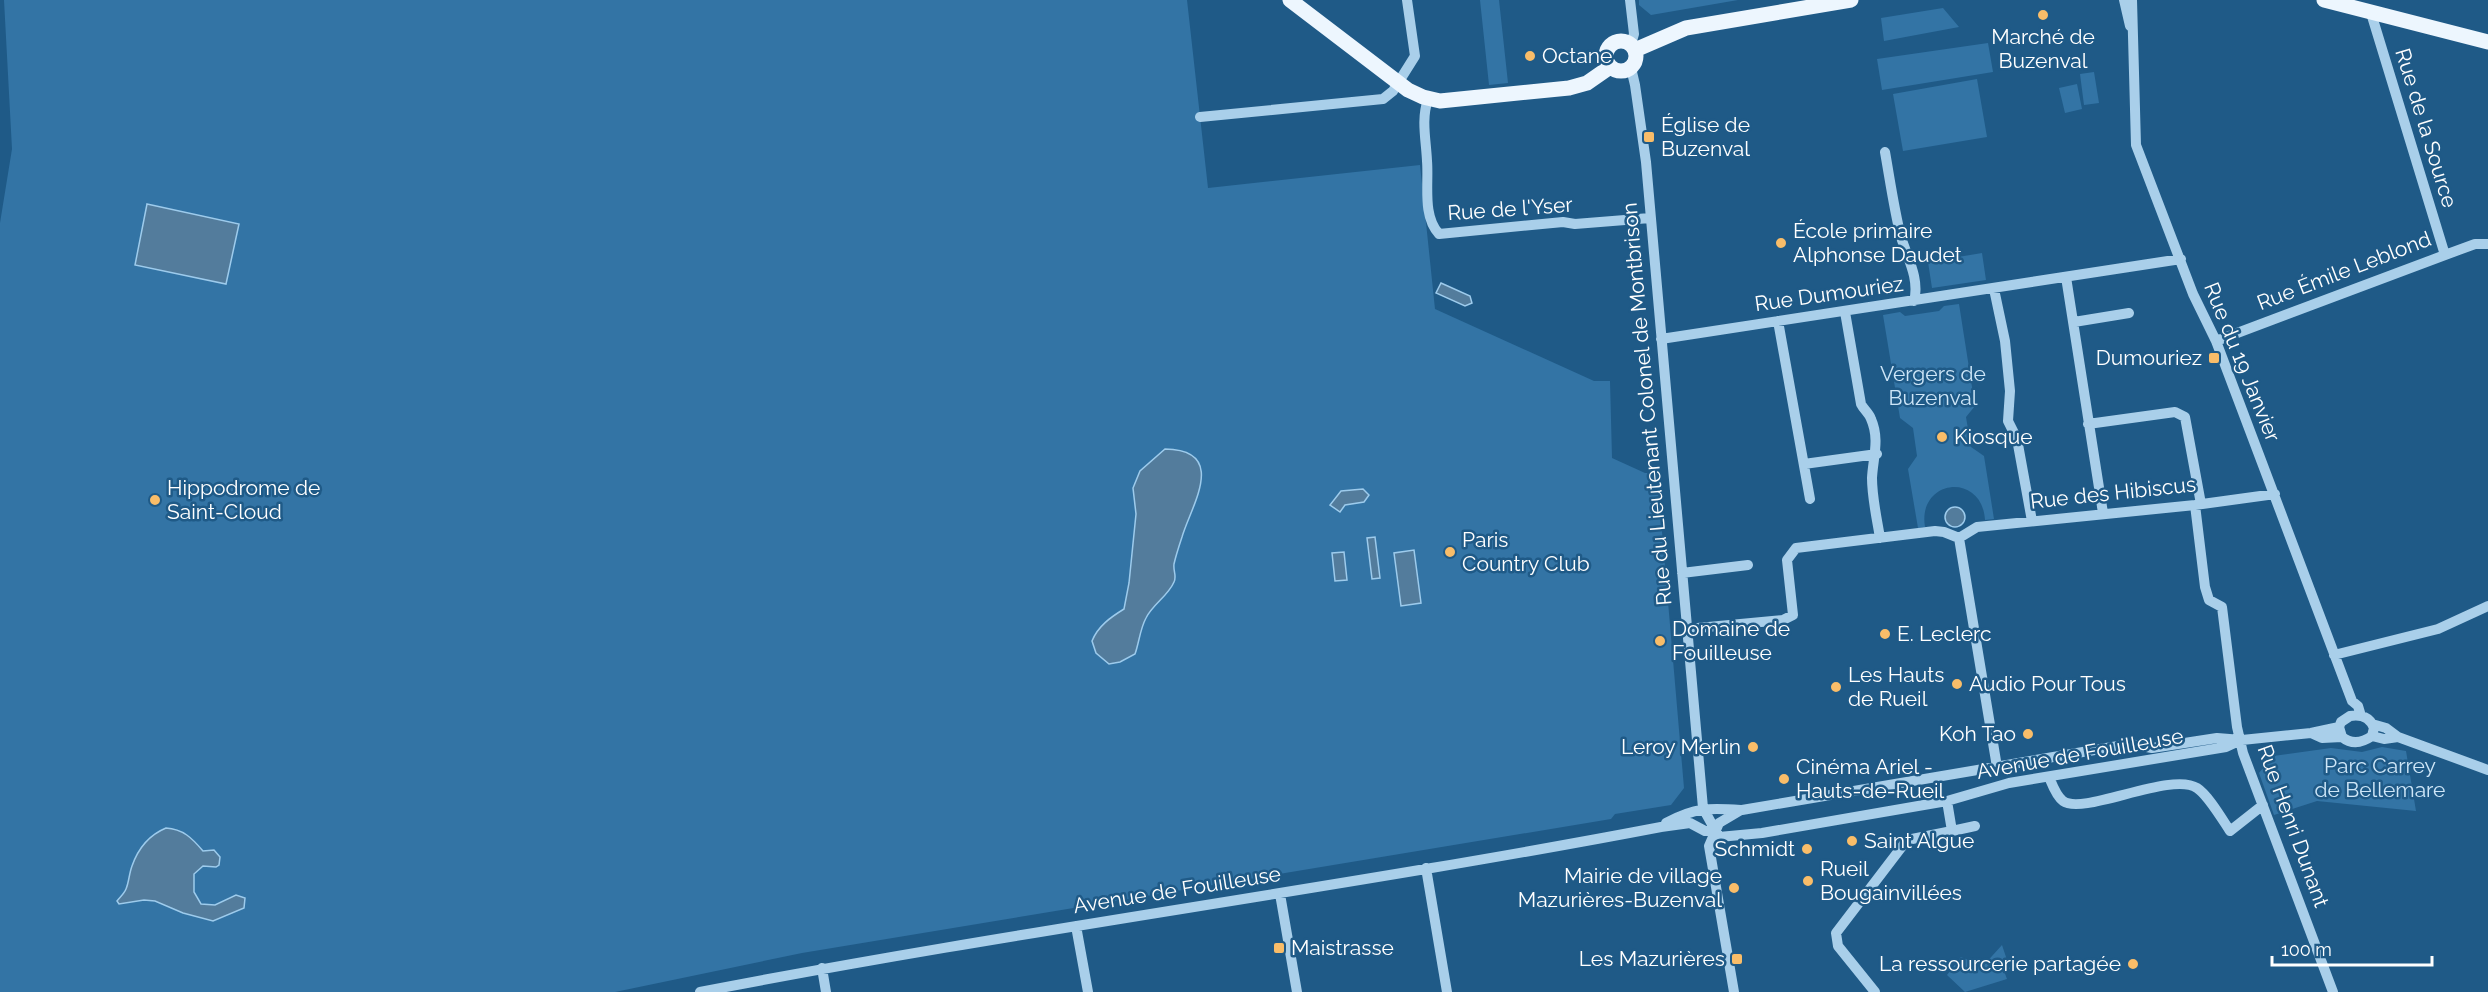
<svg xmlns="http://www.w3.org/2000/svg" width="2488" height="992" viewBox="0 0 2488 992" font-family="Raleway,sans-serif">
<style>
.green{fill:#3374a5}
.water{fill:#537c9c;stroke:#9dcbec;stroke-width:1.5}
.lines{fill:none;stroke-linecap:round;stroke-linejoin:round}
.minor{stroke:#a9cfea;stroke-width:10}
.major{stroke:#edf6fe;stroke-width:15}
.poi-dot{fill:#f9bd69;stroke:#1f5a87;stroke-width:2}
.labels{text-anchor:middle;stroke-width:5;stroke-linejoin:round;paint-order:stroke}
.poi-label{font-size:21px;fill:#fff;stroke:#1f5a87;text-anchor:start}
.street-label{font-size:21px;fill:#fff;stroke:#1f5a87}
.park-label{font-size:21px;fill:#cee6f8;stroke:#1f5a87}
</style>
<rect width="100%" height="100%" fill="#1f5a87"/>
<path class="green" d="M 4,0 L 1187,0 L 1208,188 L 1420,165 L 1435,309 L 1594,381 L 1610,381 L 1612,458 L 1645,473 L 1657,473 L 1654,475 L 1655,483 L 1658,485 L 1684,788 L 1671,805 L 1615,814 L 1611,819 L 802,953 L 615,992 L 0,992 L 0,223 L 12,149 Z
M 1480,0 L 1499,0 L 1508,83 L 1489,85 Z
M 1639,0 L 1738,0 L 1651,15 L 1639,5 Z
M 1943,8 L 1959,27 L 1884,41 L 1881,18 Z
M 1988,43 L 1993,72 L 1882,90 L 1877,59 Z
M 2094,72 L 2099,103 L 2084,105 L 2080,74 Z
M 1977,79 L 1987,137 L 1903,151 L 1893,94 Z
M 2077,84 L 2082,109 L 2065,113 L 2059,88 Z
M 1982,253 L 1986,280 L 1932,288 L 1928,262 Z
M 1959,304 L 1975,406 L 1966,417 L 1971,447 L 1984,456 L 1994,519 L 1985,520 C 1982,471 1917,479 1925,527 L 1918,528 L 1908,469 L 1917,456 L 1913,428 L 1900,418 L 1883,315 L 1900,312 L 1905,316 L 1939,311 L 1944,306 Z
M 2331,748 L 2362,752 L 2382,747 L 2406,751 L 2416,811 L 2317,801 L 2274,815 L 2259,773 L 2273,756 Z
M 2002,945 L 2010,969 L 2004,971 L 2007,979 L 1965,992 L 1947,975 L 1961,957 L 1983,966 Z"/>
<path class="water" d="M 147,204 L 239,224 L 226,284 L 135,265 Z
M 1441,283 L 1470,296 L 1472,303 L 1465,306 L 1436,293 Z
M 1165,449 C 1229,450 1191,506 1182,537 C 1179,546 1176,555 1174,564 C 1173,571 1177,576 1174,582 C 1168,596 1153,604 1146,618 C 1140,629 1139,643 1135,654 L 1120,662 L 1109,664 L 1096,653 L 1092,641 C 1098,626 1111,617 1124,609 L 1129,583 L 1136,514 L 1133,488 L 1140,471 Z
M 1363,489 L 1369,495 L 1364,502 L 1345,505 L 1340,512 L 1330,505 L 1341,491 Z
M1945 517a10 10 0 1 1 20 0a10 10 0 1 1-20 0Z
M 1375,537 L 1380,578 L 1372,579 L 1367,538 Z
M 1414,550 L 1421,603 L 1401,606 L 1394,553 Z
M 1344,552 L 1347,580 L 1335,581 L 1332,553 Z
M 166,828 C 183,829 192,838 203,851 L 214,850 L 220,857 L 219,865 L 216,867 L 203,866 L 194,874 L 194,892 L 201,904 L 215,905 L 236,895 L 245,898 L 244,908 L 213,921 L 183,913 L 155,901 L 144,900 L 119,904 L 117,901 C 120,897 124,894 126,889 C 129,882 129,874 132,866 C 138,849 149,835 166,828 Z"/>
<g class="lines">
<path class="minor" d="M 1630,0 L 1634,34 L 1631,44
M 2124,0 L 2130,26
M 2132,0 L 2136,145 L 2193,294 L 2216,341 L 2352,701 L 2358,706 L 2361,716
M 2371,13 L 2445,255
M 1631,68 L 1635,85 L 1646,162 L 1703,808
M 1428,99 C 1421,120 1426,139 1427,161 C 1429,183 1422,216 1439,234 L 1563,222 L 1575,224 L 1650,218
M 1200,117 L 1383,99 L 1393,91 L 1415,56 L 1407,0
M 1885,152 C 1890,180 1894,209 1901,237 C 1907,257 1920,279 1914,301
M 2066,277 L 2103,513
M 1994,289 L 2005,341 L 2010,391 L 2008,421 L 2017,439 L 2032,521
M 1845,312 L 1861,404 C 1864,410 1869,413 1871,419 C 1880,439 1873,458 1872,478 C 1872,498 1877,519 1880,538
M 1778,321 L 1810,499
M 2074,322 L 2129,313
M 1661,339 L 2181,259
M 2216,341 L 2445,255 L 2475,244 L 2488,244
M 2088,424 L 2175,412 L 2185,417 L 2201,504
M 1804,464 L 1877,454
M 2195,505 L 2205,587 L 2209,600 L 2222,607 L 2237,727 L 2243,753 L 2333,992
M 1959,538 L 1977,527 L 2195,505 L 2275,494
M 1959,538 L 1997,767
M 1682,573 L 1748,565
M 1687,629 L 1783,620 L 1793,615 L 1787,560 L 1796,548 L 1935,531 L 1944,532 L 1959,538
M 2334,655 L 2438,629 L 2488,606
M 2350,716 C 2361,714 2370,717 2374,728 L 2372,736 C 2362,743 2352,745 2342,737 L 2339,727 L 2341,722 Z
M 2372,724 L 2386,728 L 2398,737 L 2488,770
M 2311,733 L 2322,738 L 2342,737
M 2372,736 L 2384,739 L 2398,737
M 2049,777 C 2052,784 2056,796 2063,801 C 2083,816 2171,771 2197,788 C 2208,795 2222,819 2230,831 L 2263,805
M 1703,808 L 1719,837 L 1762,833 L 1947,801 L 2009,783 L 2226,747 L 2239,741
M 1666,823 C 1696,807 1709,808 1742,810 L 2130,744 L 2152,748 L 2217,738 L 2242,740 L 2311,733 L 2339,727
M 1952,831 L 1975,826
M 1426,868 L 1447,992
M 1280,894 L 1297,992
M 1076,926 L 1088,992
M 822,968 L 826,992
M 700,992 C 1019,930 1342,888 1661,827 L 1690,823 L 1705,831 L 1714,831
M 1734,992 L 1709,846 L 1719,823 L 1741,810
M 1875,992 L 1838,946 L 1836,933 L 1907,840 L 1952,831 L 1947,801"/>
<path class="major" d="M 1290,0 L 1408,90 L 1423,97 L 1440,101 L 1569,88 L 1587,83 L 1610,67
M 2324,0 L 2488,42
M1606 56a15 15 0 1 1 30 0a15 15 0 1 1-30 0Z
M 1635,50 L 1686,28 L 1851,0"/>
</g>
<g class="poi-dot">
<circle cx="2043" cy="15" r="6"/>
<circle cx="1530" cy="56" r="6"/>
<rect x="1643" y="131" width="12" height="12" rx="3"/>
<circle cx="1781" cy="243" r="6"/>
<rect x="2208" y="352" width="12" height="12" rx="3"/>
<circle cx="1942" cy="437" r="6"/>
<circle cx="155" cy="500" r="6"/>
<circle cx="1450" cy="552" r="6"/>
<circle cx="1885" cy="634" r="6"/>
<circle cx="1660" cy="641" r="6"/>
<circle cx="1957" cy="684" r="6"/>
<circle cx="1836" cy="687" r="6"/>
<circle cx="2028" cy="734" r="6"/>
<circle cx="1753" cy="747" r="6"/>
<circle cx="1784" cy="779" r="6"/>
<circle cx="1852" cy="841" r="6"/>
<circle cx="1807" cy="849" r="6"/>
<circle cx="1808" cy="881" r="6"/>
<circle cx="1734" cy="888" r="6"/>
<rect x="1273" y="942" width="12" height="12" rx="3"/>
<rect x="1731" y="953" width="12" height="12" rx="3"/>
<circle cx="2133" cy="964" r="6"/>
</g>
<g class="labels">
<g class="poi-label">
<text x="2043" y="44" text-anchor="middle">Marché de<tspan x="2043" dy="24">Buzenval</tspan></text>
<text x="1542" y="63">Octane</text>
<text x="1661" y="132">Église de<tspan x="1661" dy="24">Buzenval</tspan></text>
<text x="1793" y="238">École primaire<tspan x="1793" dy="24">Alphonse Daudet</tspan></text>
<text x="2202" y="365" text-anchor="end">Dumouriez</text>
<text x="1954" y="444">Kiosque</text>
<text x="167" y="495">Hippodrome de<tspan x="167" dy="24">Saint-Cloud</tspan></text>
<text x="1462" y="547">Paris<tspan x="1462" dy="24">Country Club</tspan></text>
<text x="1672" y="636">Domaine de<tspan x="1672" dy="24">Fouilleuse</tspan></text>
<text x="1897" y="641">E. Leclerc</text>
<text x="1848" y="682">Les Hauts<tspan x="1848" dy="24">de Rueil</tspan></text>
<text x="1969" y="691">Audio Pour Tous</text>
<text x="2016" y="741" text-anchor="end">Koh Tao</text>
<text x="1741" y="754" text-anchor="end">Leroy Merlin</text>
<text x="1796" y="774">Cinéma Ariel -<tspan x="1796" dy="24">Hauts-de-Rueil</tspan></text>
<text x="1864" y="848">Saint Algue</text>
<text x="1795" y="856" text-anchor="end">Schmidt</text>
<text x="1820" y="876">Rueil<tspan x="1820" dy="24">Bougainvillées</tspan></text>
<text x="1722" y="883" text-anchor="end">Mairie de village<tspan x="1722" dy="24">Mazurières-Buzenval</tspan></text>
<text x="1291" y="955">Maistrasse</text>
<text x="1725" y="966" text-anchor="end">Les Mazurières</text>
<text x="2121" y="971" text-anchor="end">La ressourcerie partagée</text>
</g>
<g class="street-label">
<text transform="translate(2426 128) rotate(73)" y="7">Rue de la Source</text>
<text transform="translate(1510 209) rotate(-4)" y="7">Rue de l'Yser</text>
<text transform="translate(2344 271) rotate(-21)" y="7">Rue Émile Leblond</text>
<text transform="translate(1829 294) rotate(-8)" y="7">Rue Dumouriez</text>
<text transform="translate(2242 362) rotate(68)" y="7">Rue du 19 Janvier</text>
<text transform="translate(1647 404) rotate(-95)" y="7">Rue du Lieutenant Colonel de Montbrison</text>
<text transform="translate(2113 493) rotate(-6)" y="7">Rue des Hibiscus</text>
<text transform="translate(2080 754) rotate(-10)" y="7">Avenue de Fouilleuse</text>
<text transform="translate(2293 826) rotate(70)" y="7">Rue Henri Dunant</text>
<text transform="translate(1177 890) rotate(-9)" y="7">Avenue de Fouilleuse</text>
</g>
<g class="park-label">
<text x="1933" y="381">Vergers de<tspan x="1933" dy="24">Buzenval</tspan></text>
<text x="2380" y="773">Parc Carrey<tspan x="2380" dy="24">de Bellemare</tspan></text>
</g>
</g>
<path d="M2272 956v9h160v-9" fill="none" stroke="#ffffff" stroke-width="3"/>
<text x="2281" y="956" font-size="18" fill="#ffffff" stroke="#1f5a87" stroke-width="4.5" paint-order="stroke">100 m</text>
</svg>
